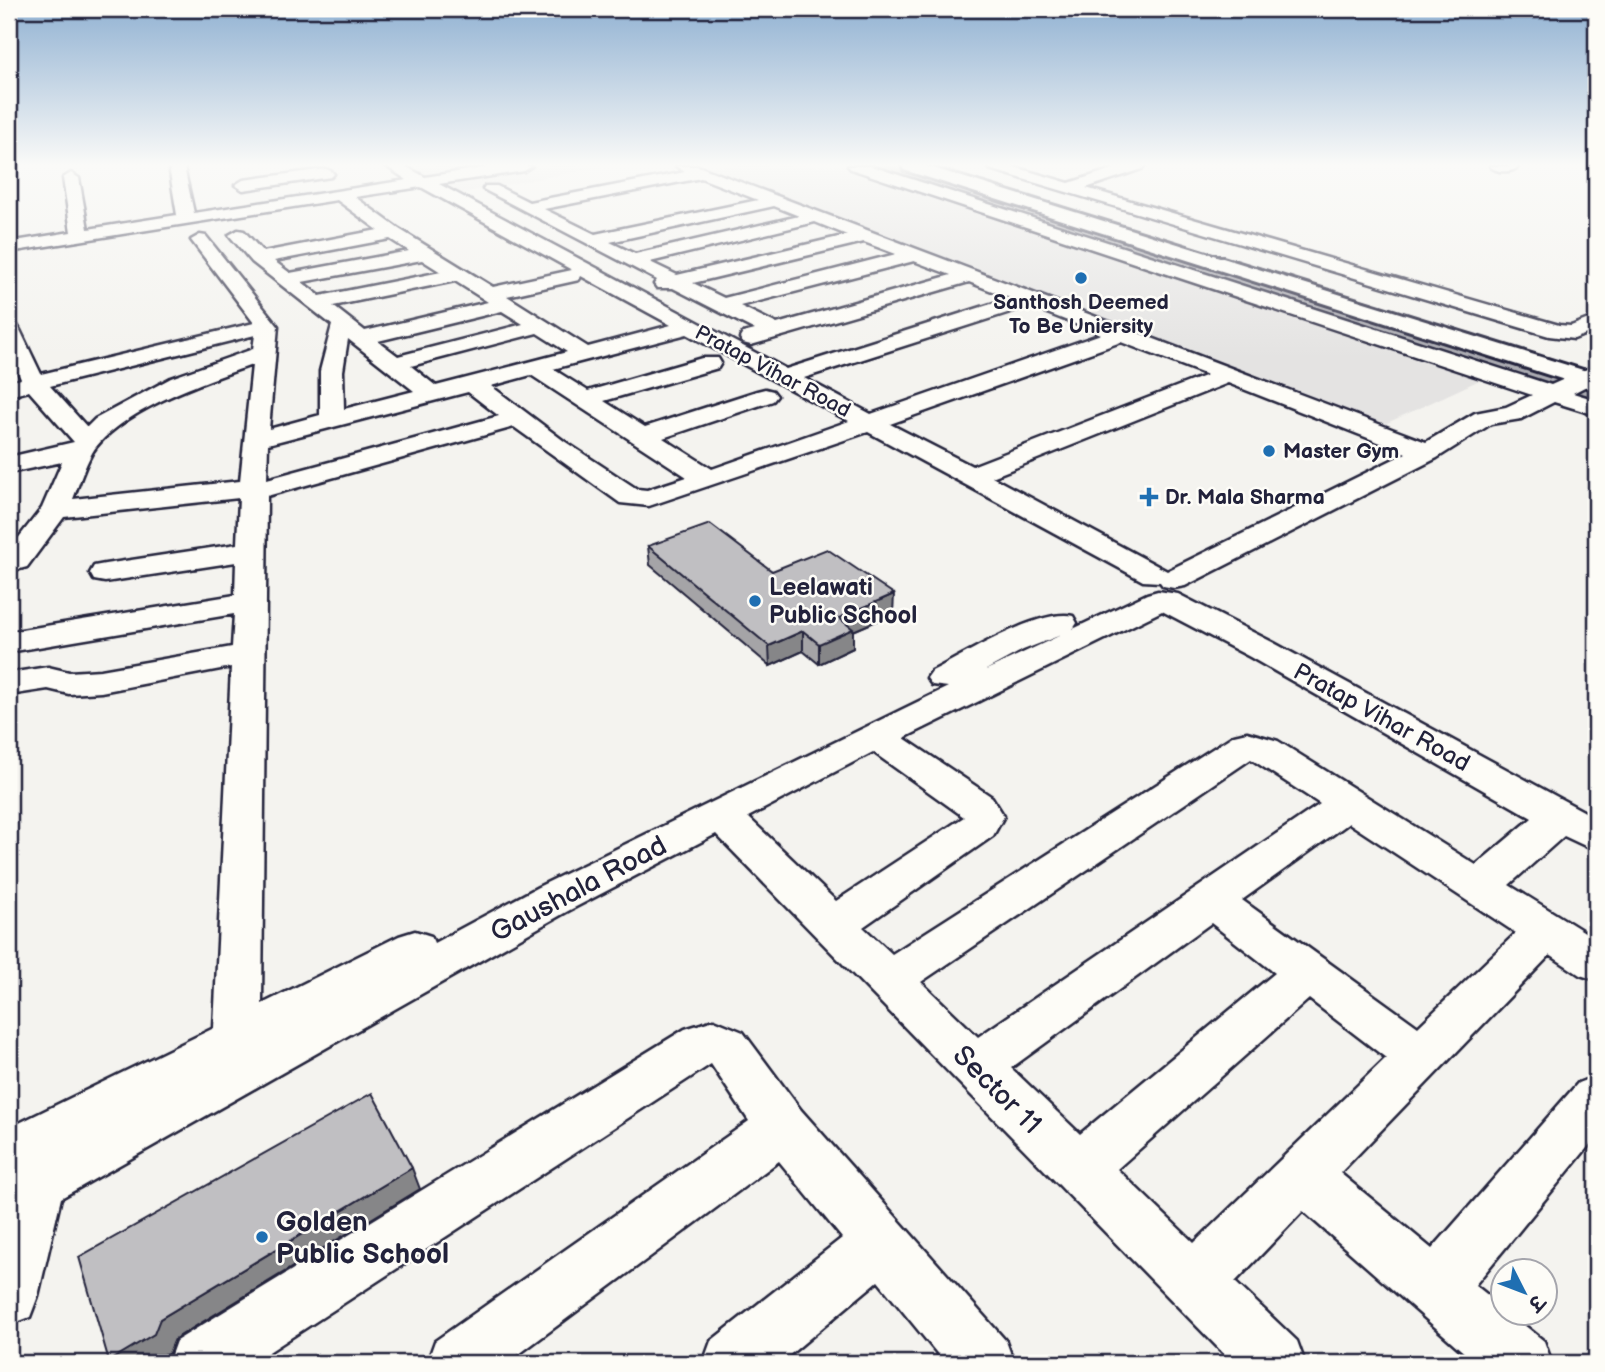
<svg xmlns="http://www.w3.org/2000/svg" width="1605" height="1372" viewBox="0 0 1605 1372" font-family="'Balsamiq Sans','Playpen Sans Deva',sans-serif">
<style>
.built{fill:#e4e3e2}
.lines{fill:none;stroke-linecap:round;stroke-linejoin:round}
.canal{fill:#acacb2;fill-rule:evenodd}
.minor-casing{stroke:#22223b;stroke-width:5}
.major-casing{stroke:#22223b;stroke-width:6}
.minor{fill:#fdfcf7;fill-rule:evenodd}
.major{fill:#fdfcf7;fill-rule:evenodd}
.wall{fill:#a5a4a7;stroke:#22223b;stroke-width:2}
.shaded-wall{fill:#868688;stroke:#22223b;stroke-width:2}
.building{fill:#c0bfc2;stroke:#22223b;stroke-width:2}
.poi-dot{fill:#1f6fb2;stroke:#fdfcf7;stroke-width:2.5}
.labels{text-anchor:middle;stroke-width:5;stroke-linejoin:round;paint-order:stroke}
.far-poi-label{font-size:21px;font-weight:bold;fill:#22223b;stroke:#fdfcf7;text-anchor:start}
.far-street-label{font-size:21px;fill:#22223b;stroke:#fdfcf7}
.poi-label{font-size:24px;font-weight:bold;fill:#22223b;stroke:#fdfcf7;text-anchor:start}
.street-label{font-size:24px;fill:#22223b;stroke:#fdfcf7}
.near-street-label{font-size:28px;fill:#22223b;stroke:#fdfcf7}
.near-poi-label{font-size:28px;font-weight:bold;fill:#22223b;stroke:#fdfcf7;text-anchor:start}
</style>
<rect width="100%" height="100%" fill="#f4f3ef"/>
<filter id="ink" filterUnits="userSpaceOnUse"><feTurbulence type="fractalNoise" baseFrequency=".0143" numOctaves="2"/><feDisplacementMap in="SourceGraphic" scale="14" xChannelSelector="R" yChannelSelector="G"/><feConvolveMatrix kernelMatrix="1 2 1 2 8 2 1 2 1" color-interpolation-filters="sRGB"/></filter>
<g filter="url(#ink)">
<path class="built" d="M 417,166 L 608,166 L 461,193 L 413,167 Z
M 691,166 L 848,166 L 1484,378 L 1374,429 Z"/>
<g class="lines">
<path class="canal" d="M 874,166 L 892,166 L 1596,392 L 1596,404 Z"/>
<g class="minor-casing">
<path id="minor" d="M 169,166 L 184,167 L 194,213 L 407,180 L 386,166 L 405,166 L 425,177 L 495,166 L 532,166 L 524,171 L 439,184 L 786,369 L 1010,298 L 969,282 L 751,345 L 743,343 L 740,338 L 743,333 L 755,330 L 673,288 L 657,288 L 654,284 L 657,280 L 483,189 L 485,186 L 497,186 L 529,202 L 685,172 L 676,166 L 698,166 L 1426,442 L 1475,413 L 1506,407 L 1532,395 L 851,169 L 848,166 L 871,166 L 1551,385 L 1596,365 L 1596,381 L 1573,393 L 1596,400 L 1596,415 L 1554,402 L 1521,419 L 1491,424 L 1437,458 L 1185,586 L 1174,588 L 1163,586 L 1160,582 L 1143,581 L 868,432 L 649,506 L 620,503 L 514,427 L 267,496 L 262,1004 L 399,936 L 415,931 L 431,936 L 434,943 L 538,887 L 948,687 L 932,685 L 927,678 L 932,671 C 963,655 1040,608 1073,616 L 1077,623 L 1073,629 L 1147,594 L 1158,591 L 1178,594 L 1274,643 L 1596,818 L 1596,851 L 1564,836 L 1509,885 L 1596,939 L 1596,980 L 1580,975 L 1550,955 L 1340,1173 L 1432,1249 L 1578,1083 L 1596,1076 L 1596,1137 L 1475,1285 L 1504,1308 L 1504,1312 L 1508,1312 L 1544,1341 L 1552,1363 L 1476,1363 L 1303,1211 L 1235,1282 L 1297,1341 L 1305,1363 L 1233,1363 L 716,834 L 568,911 L 61,1198 L 38,1296 L 30,1317 L 9,1325 L 9,1128 L 214,1028 L 231,667 L 101,692 L 69,694 L 48,689 L 9,695 L 9,673 L 48,667 L 69,672 L 101,670 L 232,647 L 234,614 L 9,652 L 9,632 L 235,595 L 236,562 L 105,582 L 94,580 L 90,573 L 94,566 L 105,564 L 237,544 L 239,498 L 64,517 L 27,567 L 16,570 L 9,568 L 9,550 L 42,508 L 62,462 L 9,473 L 9,457 L 74,442 L 29,391 L 9,396 L 9,382 L 21,379 L 9,353 L 9,324 L 17,325 L 20,330 L 41,374 L 254,323 L 191,240 L 200,235 L 206,236 L 278,326 L 269,429 L 320,415 L 320,371 L 332,325 L 252,262 L 229,235 L 238,230 L 244,231 L 263,252 L 378,230 L 337,200 L 9,252 L 9,242 L 71,232 L 63,178 L 71,173 L 79,178 L 88,229 L 177,215 ZM 701,178 L 758,200 L 595,234 L 544,209 ZM 421,187 L 572,270 L 493,287 L 399,229 L 355,197 ZM 774,206 L 799,216 L 635,254 L 610,242 ZM 815,222 L 847,235 L 677,275 L 650,262 ZM 390,239 L 409,251 L 290,273 L 274,261 ZM 864,242 L 896,254 L 724,298 L 693,283 ZM 422,260 L 441,272 L 320,296 L 302,282 ZM 914,261 L 951,275 L 777,324 L 740,306 ZM 581,276 L 671,325 L 588,347 L 507,296 L 579,280 ZM 455,281 L 488,302 L 365,331 L 333,306 ZM 1029,306 L 1101,334 L 871,414 L 804,378 ZM 502,311 L 523,324 L 398,356 L 378,341 ZM 537,333 L 567,352 L 436,386 L 411,366 ZM 687,334 L 849,421 L 712,469 L 663,438 L 773,401 L 777,396 L 773,391 L 765,389 L 757,391 L 645,427 L 604,401 L 718,368 L 721,363 L 718,358 L 702,358 L 588,391 L 553,369 ZM 255,335 L 253,349 L 171,378 L 95,419 L 87,427 L 50,386 ZM 348,339 L 414,391 L 344,409 L 343,371 ZM 1121,342 L 1207,375 L 972,466 L 890,424 ZM 252,365 L 240,481 L 73,499 C 79,484 84,467 92,453 C 118,411 206,381 252,365 ZM 531,375 L 687,477 L 647,490 L 637,489 L 564,441 L 491,386 ZM 1228,383 L 1406,453 L 1167,571 L 992,477 ZM 468,392 L 499,416 L 267,479 L 268,444 ZM 1162,611 L 1250,657 L 1532,818 L 1476,865 L 1278,741 L 1247,732 L 1234,735 L 892,954 L 863,927 L 993,836 L 1004,816 L 992,797 L 904,738 ZM 1061,635 L 984,671 L 1023,650 ZM 873,752 L 964,817 L 836,901 L 748,817 ZM 1251,759 L 1320,804 L 978,1037 L 921,982 ZM 1349,823 L 1516,933 L 1418,1027 L 1242,900 ZM 1211,923 L 1275,973 L 1080,1134 L 1011,1068 ZM 1309,999 L 1386,1058 L 1194,1243 L 1117,1169 Z
M 987,166 L 1011,166 L 1069,183 L 1122,166 L 1145,166 L 1142,169 L 1086,188 L 1559,325 L 1571,326 L 1596,316 L 1596,330 L 1574,339 L 1549,336 L 990,169 Z
M 1490,166 L 1519,166 C 1513,173 1496,173 1490,166 Z
M 326,169 L 331,171 L 334,174 L 331,177 L 243,190 L 235,185 L 243,180 Z
M 714,1020 L 743,1032 L 801,1110 L 1006,1341 L 1014,1363 L 945,1363 L 878,1281 L 780,1363 L 703,1363 L 711,1341 L 842,1238 L 779,1161 L 507,1363 L 427,1363 L 435,1341 L 749,1121 L 711,1064 L 252,1363 L 168,1363 L 176,1341 L 685,1029 Z"/>
</g>
<g class="major-casing">
<path id="major" d="M 902,166 L 927,166 L 1596,374 L 1596,390 L 904,170 Z"/>
</g>
<use href="#minor" class="minor"/>
<use href="#major" class="major"/>
</g>
<path class="wall" d="M 648,546 L 772,571 L 893,614 L 853,631 L 853,648 L 819,664 L 803,651 L 770,666 L 650,565 Z"/>
<path class="shaded-wall" d="M 894,594 L 893,614 L 853,631 L 853,648 L 819,664 L 819,644 L 839,618 Z
M 803,631 L 803,651 L 770,666 L 769,646 Z
M 412,1168 L 420,1189 L 175,1339 L 169,1353 L 153,1363 L 110,1363 L 109,1361 L 160,1319 Z"/>
<path class="building" d="M 710,524 L 772,571 L 827,549 L 894,594 L 839,618 L 853,629 L 819,644 L 803,631 L 769,646 L 648,546 Z
M 372,1093 L 412,1168 L 160,1319 L 154,1334 L 109,1361 L 79,1257 Z"/>
</g>
<linearGradient id="sky" x2="0" y2="1"><stop stop-color="#90b1d2"/><stop offset="0.46" stop-color="#fafaf8"/><stop offset="1" stop-color="#fafaf8" stop-opacity="0"/></linearGradient>
<rect width="1605" height="358" fill="url(#sky)"/>
<g class="poi-dot">
<circle cx="1081" cy="278" r="7"/>
<circle cx="1269" cy="451" r="7"/>
<path d="M1145.5 486.5h7v7h7v7h-7v7h-7v-7h-7v-7h7z"/>
<circle cx="755" cy="601" r="7"/>
<circle cx="262" cy="1237" r="7"/>
</g>
<g class="labels">
<g class="far-poi-label">
<text x="1081" y="309" text-anchor="middle">Santhosh Deemed<tspan x="1081" dy="24">To Be Uniersity</tspan></text>
<text x="1283" y="458">Master Gym</text>
<text x="1165" y="504">Dr. Mala Sharma</text>
</g>
<g class="far-street-label">
<text transform="translate(773 371) rotate(28)" y="7">Pratap Vihar Road</text>
</g>
<g class="poi-label">
<text x="769" y="595">Leelawati<tspan x="769" dy="28">Public School</tspan></text>
</g>
<g class="street-label">
<text transform="translate(1382 717) rotate(29)" y="8">Pratap Vihar Road</text>
</g>
<g class="near-street-label">
<text transform="translate(578 888) rotate(-28)" y="10">Gaushala Road</text>
<text transform="translate(998 1089) rotate(45)" y="10">Sector 11</text>
</g>
<g class="near-poi-label">
<text x="276" y="1231">Golden<tspan x="276" dy="32">Public School</tspan></text>
</g>
</g>
<rect width="1605" height="1372" fill="none" stroke="#fdfcf7" stroke-width="35"/>
<rect x="18" y="18" width="1570" height="1337" fill="none" stroke="#22223b" stroke-width="2.5" filter="url(#ink)"/>
<g transform="translate(1524 1292) rotate(132)"><circle r="33" fill="#fdfcf7" stroke="#a5a5ac" stroke-width="2"/>
<path d="M0-5L12 26L0 18L-12 26Z" fill="#1f6fb2"/>
<text y="-10" font-size="19" font-weight="bold" text-anchor="middle" fill="#22223b">उ</text>
</g>
</svg>
